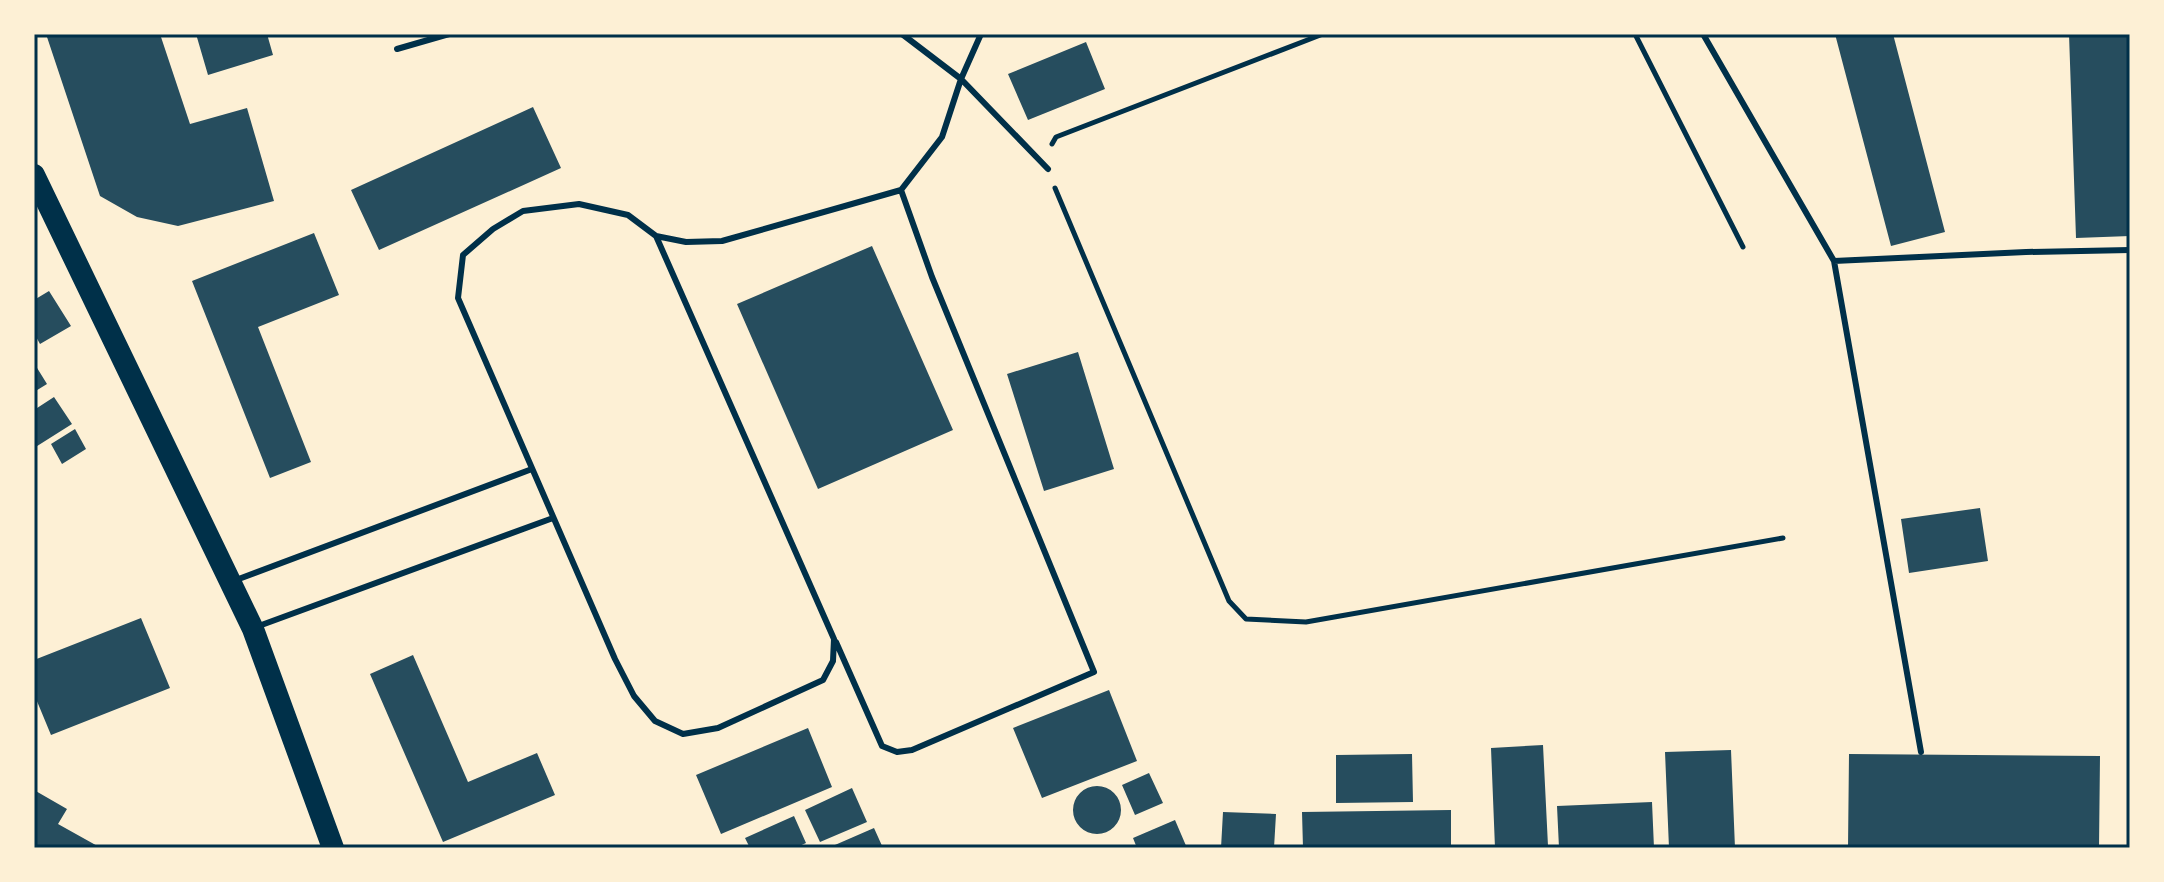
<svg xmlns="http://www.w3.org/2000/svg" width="2164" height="882" viewBox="0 0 2164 882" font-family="'Public Sans',sans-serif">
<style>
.building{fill:#264d5e}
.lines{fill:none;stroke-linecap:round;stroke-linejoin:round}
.path{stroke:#003049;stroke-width:5}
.service{stroke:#003049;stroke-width:6}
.trunk{stroke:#003049;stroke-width:22}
.neatline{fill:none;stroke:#003049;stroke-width:3}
</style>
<rect width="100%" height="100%" fill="#fdf0d5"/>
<path class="building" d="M 46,34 L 160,34 L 190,124 L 247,108 L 274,201 L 178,226 L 137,217 L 100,196 Z
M 196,34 L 267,34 L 273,55 L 208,75 Z
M 1835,34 L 1893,34 L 1945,232 L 1891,246 Z
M 2069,34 L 2130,34 L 2130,236 L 2076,238 Z
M 1086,42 L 1105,89 L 1028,120 L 1008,74 Z
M 533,107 L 561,168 L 379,250 L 351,190 Z
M 314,233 L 339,295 L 258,327 L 311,462 L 270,478 L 192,281 Z
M 872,246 L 953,430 L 818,489 L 737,304 Z
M 49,291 L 71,326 L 40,344 L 34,333 L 34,300 Z
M 1078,352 L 1114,469 L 1044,491 L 1007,374 Z
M 34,363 L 47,384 L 34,392 Z
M 54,397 L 72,424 L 34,448 L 34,410 Z
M 75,429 L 86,449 L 62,464 L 51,444 Z
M 1980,508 L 1988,561 L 1909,573 L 1901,519 Z
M 141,618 L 170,688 L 51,735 L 34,694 L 34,660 Z
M 413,655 L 468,782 L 537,753 L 555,795 L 443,842 L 370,674 Z
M 1109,690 L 1137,761 L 1042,798 L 1013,728 Z
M 808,728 L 832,787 L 721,834 L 696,775 Z
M 1543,745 L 1548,846 L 1495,848 L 1491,748 Z
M 1731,750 L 1735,848 L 1669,848 L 1665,752 Z
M 1412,754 L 1413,802 L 1336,803 L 1336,755 Z
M 1849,754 L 2100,756 L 2099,848 L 1848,848 Z
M 1149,773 L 1163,803 L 1135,815 L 1122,785 Z
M1073 810a24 24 0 1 1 48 0a24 24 0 1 1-48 0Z
M 852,788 L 867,822 L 820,842 L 805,810 Z
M 34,790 L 67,809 L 58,824 L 101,848 L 34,848 Z
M 1652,802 L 1654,848 L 1559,848 L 1557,806 Z
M 1451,810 L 1451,848 L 1303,848 L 1302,812 Z
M 1223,812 L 1276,814 L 1274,848 L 1221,848 Z
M 794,816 L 806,843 L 795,848 L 750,848 L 745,838 Z
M 1175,820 L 1187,848 L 1137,848 L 1133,838 Z
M 874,828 L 883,848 L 828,848 Z"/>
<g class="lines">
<path class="path" d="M 1635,34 L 1743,247
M 1052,144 L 1056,137 L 1323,34
M 1055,188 L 1229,601 L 1246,619 L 1306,622 L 1783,538"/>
<path class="service" d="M 902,34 L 961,79 L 1048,169
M 1703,34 L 1834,261 L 1921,752
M 397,49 L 449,34
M 656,236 L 834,639 L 833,661 L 823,680 L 718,728 L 683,734 L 655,721 L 634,696 L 615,659 L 458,298 L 463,255 L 493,229 L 523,211 L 579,204 L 628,215 L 656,236 L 686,242 L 722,241 L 901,190 L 942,137 L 961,79 L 981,34
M 1834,261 L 2026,252 L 2130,250
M 236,580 L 532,469
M 256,627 L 553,518
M 836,642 L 882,746 L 897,752 L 912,750 L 1094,672 L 932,277 L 901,190"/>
<path class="trunk" d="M 34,175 L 253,629 L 333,848"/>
</g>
<rect width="2164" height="882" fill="none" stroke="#fdf0d5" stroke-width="72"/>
<rect x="36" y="36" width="2092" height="810" class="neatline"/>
</svg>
